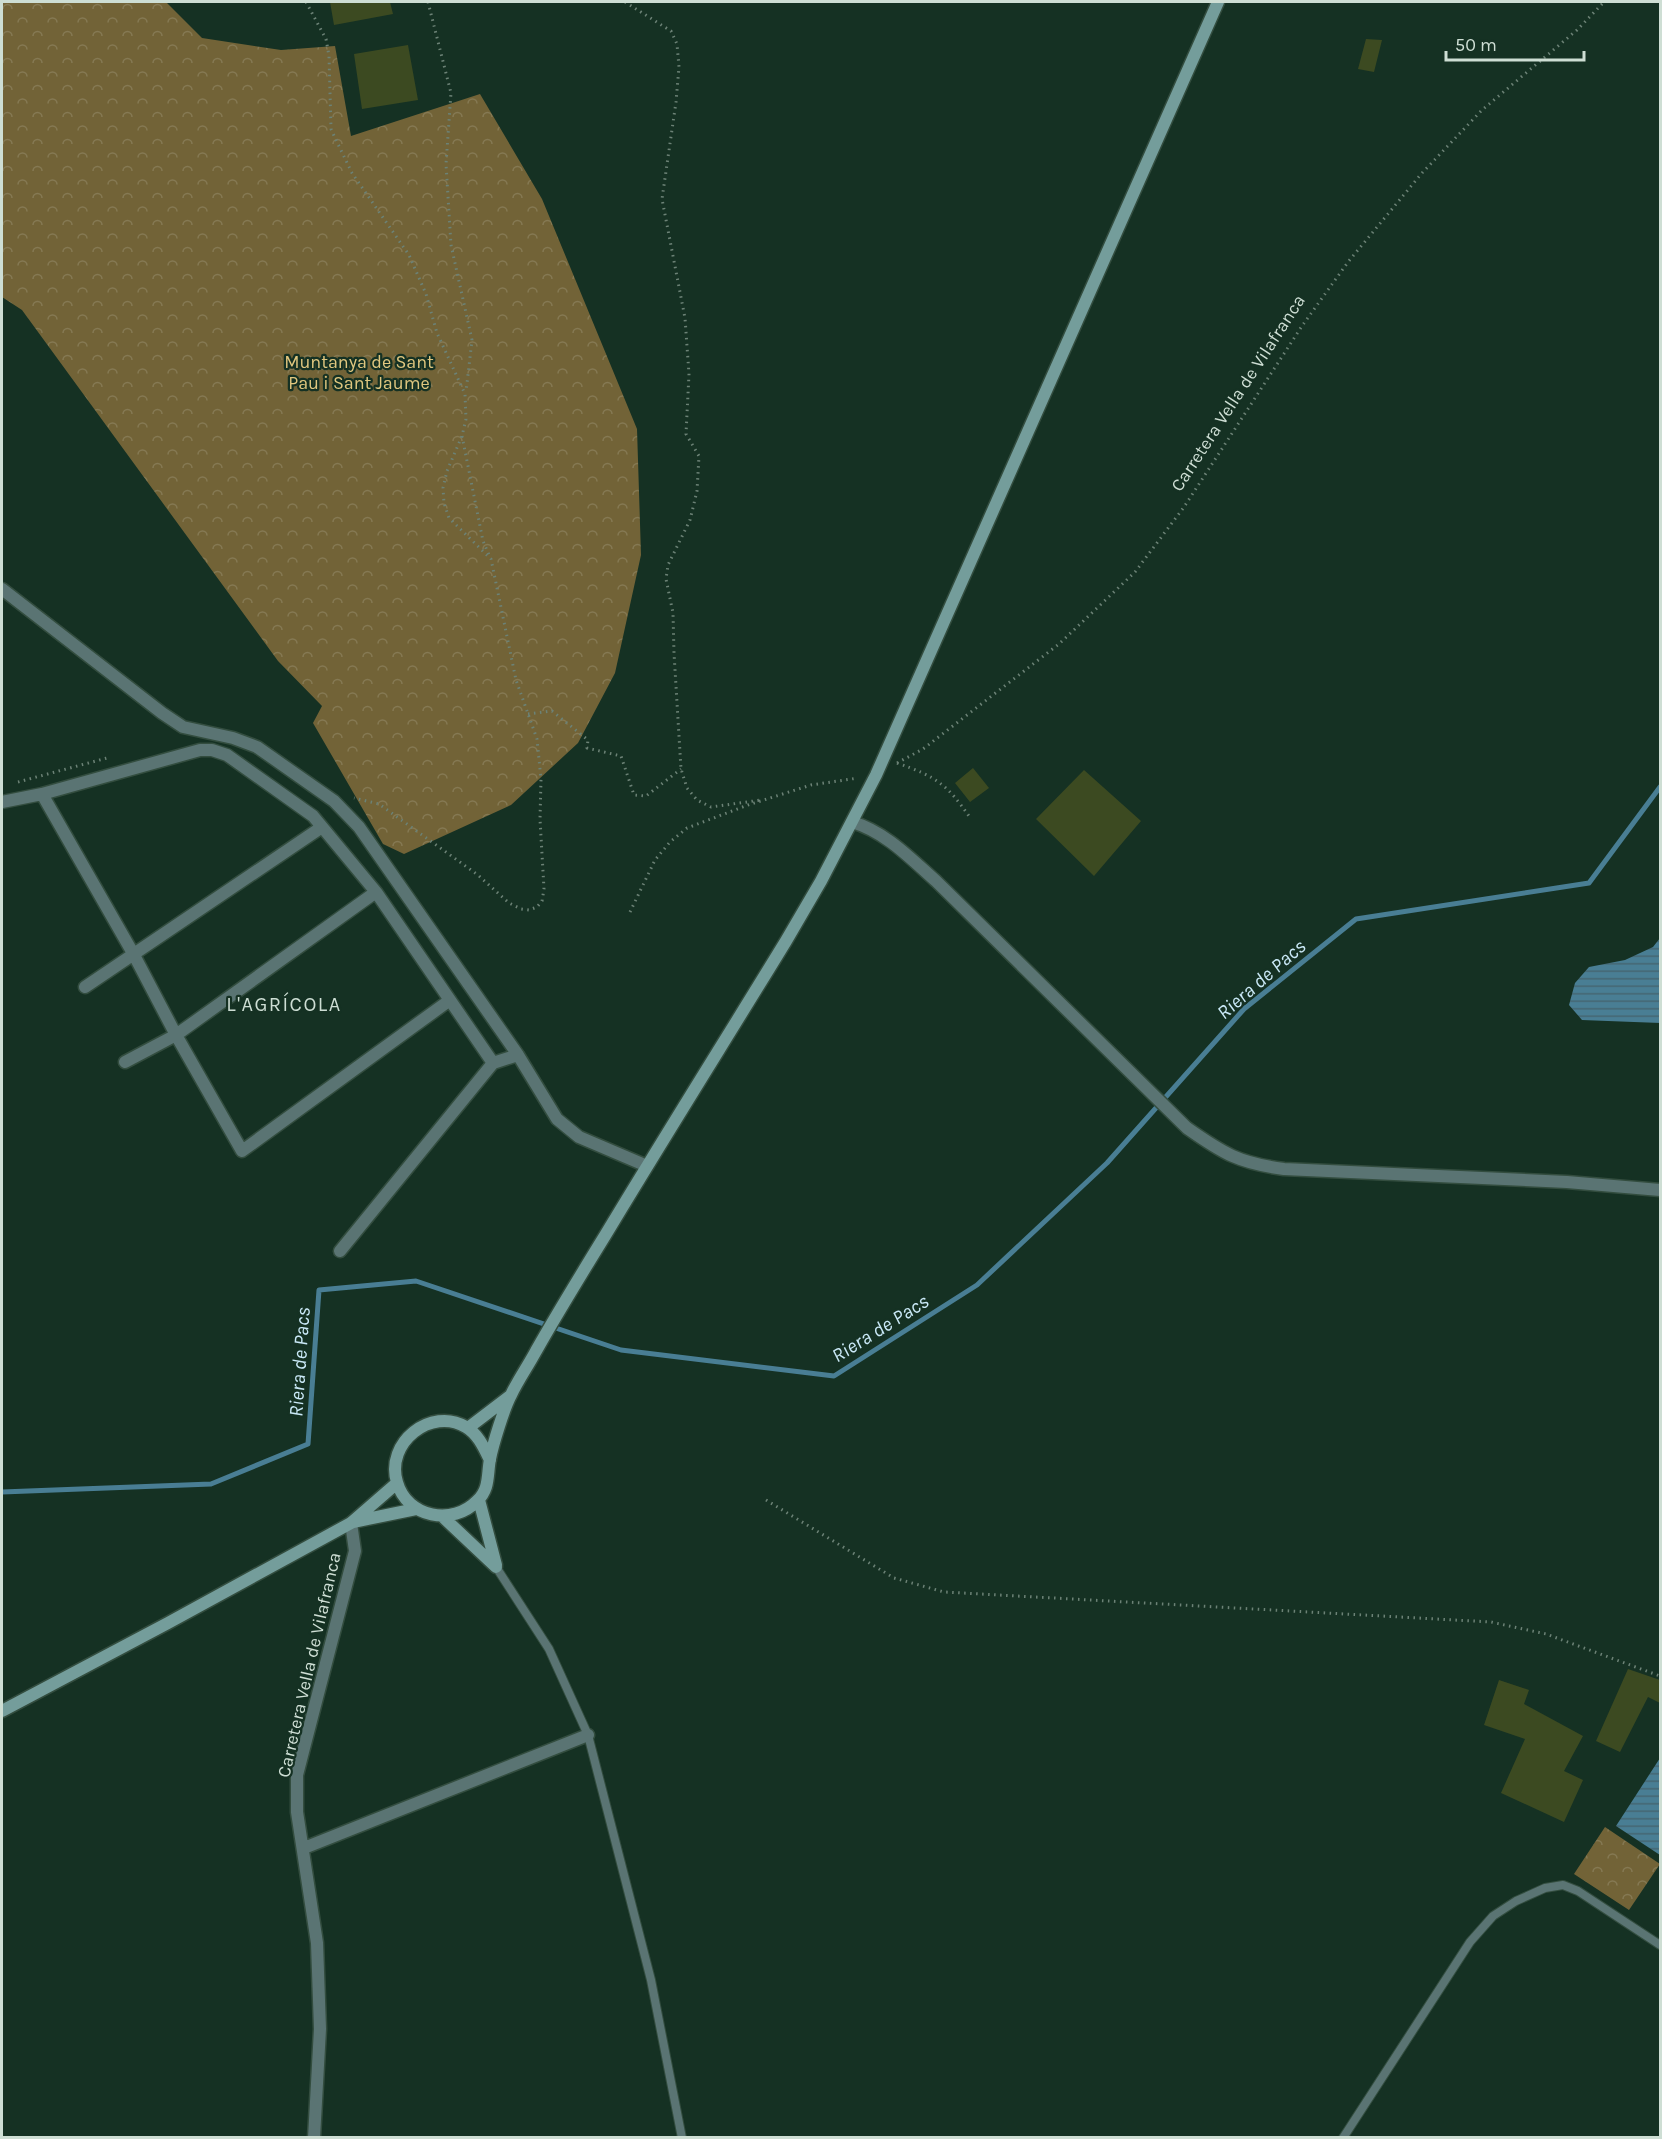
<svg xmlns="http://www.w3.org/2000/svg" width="1662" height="2139" viewBox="0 0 1662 2139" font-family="Karla,sans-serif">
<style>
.forest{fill:url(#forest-crowns)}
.water{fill:url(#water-rules)}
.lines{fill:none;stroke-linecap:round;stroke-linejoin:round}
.stream{stroke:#497e94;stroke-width:5}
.building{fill:#3c4a21}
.service-casing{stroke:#334d3f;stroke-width:10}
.minor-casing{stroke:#334d3f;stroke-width:15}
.secondary-casing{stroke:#334d3f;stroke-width:15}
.path{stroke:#6c8276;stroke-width:3;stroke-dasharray:1.5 4.5;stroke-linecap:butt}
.service{stroke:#5a7473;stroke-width:8}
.minor{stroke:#5a7473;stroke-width:12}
.secondary{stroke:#749d9b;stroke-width:12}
.labels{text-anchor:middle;stroke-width:4.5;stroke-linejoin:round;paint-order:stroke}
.park-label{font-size:18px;fill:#e0c77f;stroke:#153123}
.street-label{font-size:18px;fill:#ceded4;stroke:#153123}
.water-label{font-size:20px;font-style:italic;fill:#cae9f7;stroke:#153123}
.neighbourhood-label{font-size:20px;letter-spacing:1.5px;fill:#ceded4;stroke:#153123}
</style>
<defs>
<pattern id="forest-crowns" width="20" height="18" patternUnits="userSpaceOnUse" patternTransform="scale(1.5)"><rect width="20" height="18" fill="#726337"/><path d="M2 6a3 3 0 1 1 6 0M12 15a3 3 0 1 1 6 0" fill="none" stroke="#857953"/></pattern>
<pattern id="water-rules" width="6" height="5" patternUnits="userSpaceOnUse" patternTransform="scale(1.5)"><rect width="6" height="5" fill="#497e94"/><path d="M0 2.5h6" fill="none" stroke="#456672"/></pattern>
</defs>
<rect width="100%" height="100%" fill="#153123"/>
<path class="forest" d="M 2,2 L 166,2 L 202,38 L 281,50 L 335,46 L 351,136 L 480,94 L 542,199 L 637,429 L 641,555 L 615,673 L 578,743 L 511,805 L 404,854 L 383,844 L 313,723 L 322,706 L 278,661 L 22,310 L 2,297 Z
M 1605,1827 L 1660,1864 L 1629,1910 L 1574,1874 Z"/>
<path class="water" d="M 1660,938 L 1660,1023 L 1582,1020 L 1569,1005 L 1575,983 L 1589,967 L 1625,960 L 1653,947 Z
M 1660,1758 L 1660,1855 L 1616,1826 Z"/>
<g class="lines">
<path class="stream" d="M 2,1492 L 211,1484 L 308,1444 L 319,1290 L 416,1281 L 621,1350 L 834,1376 L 977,1285 L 1107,1163 L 1244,1009 L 1356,919 L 1589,883 L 1660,787"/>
</g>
<path class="building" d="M 330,2 L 390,2 L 393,14 L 334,25 Z
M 1366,39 L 1382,40 L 1374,72 L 1358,69 Z
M 408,45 L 418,100 L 362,109 L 354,54 Z
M 973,768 L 989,788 L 970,802 L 955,783 Z
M 1084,770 L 1141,821 L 1094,876 L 1036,819 Z
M 1628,1669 L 1660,1680 L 1660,1703 L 1648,1697 L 1620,1752 L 1596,1741 Z
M 1499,1680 L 1529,1690 L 1524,1704 L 1583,1736 L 1564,1771 L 1583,1780 L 1564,1822 L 1501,1793 L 1525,1739 L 1484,1725 Z"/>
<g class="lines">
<g class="service-casing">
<path id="service" d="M 496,1567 L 549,1649 L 588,1735 L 651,1980 L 682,2138
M 1343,2138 L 1470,1942 L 1493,1916 L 1516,1901 L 1545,1888 L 1563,1885 L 1578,1891 L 1660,1945"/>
</g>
<g class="minor-casing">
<path id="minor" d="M 2,589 L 162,713 L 183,727 L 233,738 L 257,747 L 334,801 L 359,827 L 518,1055 L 557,1119 L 579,1137 L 647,1166
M 42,794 L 134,955 L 176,1035 L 242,1151 L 450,1000
M 2,802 L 42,794 L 200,750 L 212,750 L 227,755 L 313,816 L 376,892 L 493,1063 L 518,1055
M 852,822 C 886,832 911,859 936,881 L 1187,1128 C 1224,1154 1239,1163 1284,1169 L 1567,1182 L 1660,1190
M 85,987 L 322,827
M 125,1062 L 176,1035 L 376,892
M 340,1251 L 493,1063
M 304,1848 L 588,1735
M 314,2138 L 320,2029 L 317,1943 L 297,1812 L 297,1775 L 355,1551 L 351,1523"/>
</g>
<g class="secondary-casing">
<path id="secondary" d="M 468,1428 L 510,1396
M 490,1460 C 484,1448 478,1434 466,1427 C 431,1406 385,1443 397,1482 C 407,1518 453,1526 477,1501 C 490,1489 487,1475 490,1459 C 493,1444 504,1408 511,1395 C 518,1380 528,1366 536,1351 C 558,1312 582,1273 606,1234 C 665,1136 726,1039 786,941 L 821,881 L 876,775 L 1218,2
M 479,1500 L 496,1565
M 443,1517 L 496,1567
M 353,1522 L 416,1509
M 2,1711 L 168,1623 L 351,1523 L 397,1483"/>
</g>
<path class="path" d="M 306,2 L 326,39 L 329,56 L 331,129 L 336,140 L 352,173 L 409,255 L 426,294 L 437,333 L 465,394 L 466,419 L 462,436 L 447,471 L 443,488 L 444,503 L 449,518 L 491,559 L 516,680 L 537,739 L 541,779 L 540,819 L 544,889 L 542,901 L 537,907 L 529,910 L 521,909 L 509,903 L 478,875 L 379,804 L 354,798
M 428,2 L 451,93 L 446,164 L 451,245 L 472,340 L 466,392
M 625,2 L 671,31 L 677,44 L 679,67 L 676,102 L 662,199 L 685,318 L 689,374 L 686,434 L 699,456 L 697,491 L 690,520 L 668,565 L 666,579 L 673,613 L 674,653 L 681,769 L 687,788 L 697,800 L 711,807 L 761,800
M 462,436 L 483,541 L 489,555
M 528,714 L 552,711 L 588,740 L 587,748 L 621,756 L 634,795 L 646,796 L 681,769
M 897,763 L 923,749 L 1059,644 L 1135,572 L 1184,507 L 1302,326 L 1348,262 L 1422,173 L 1482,110 L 1577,30 L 1604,2
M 897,763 C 937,777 947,784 971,819
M 18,782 L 107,758
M 630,912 L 655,860 L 670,842 L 687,828 L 748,805 L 811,785 L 858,778
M 766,1500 L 894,1578 L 944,1592 L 1491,1622 L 1546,1634 L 1660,1676"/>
<use href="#service" class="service"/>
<use href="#minor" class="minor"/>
<use href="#secondary" class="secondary"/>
</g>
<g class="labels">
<g class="park-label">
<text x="359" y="368">Muntanya de Sant<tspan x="359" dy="21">Pau i Sant Jaume</tspan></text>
</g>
<g class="street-label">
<text transform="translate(1238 393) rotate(-57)" y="6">Carretera Vella de Vilafranca</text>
<text transform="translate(309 1665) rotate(-77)" y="6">Carretera Vella de Vilafranca</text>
</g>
<g class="water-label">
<text transform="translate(1261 979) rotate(-41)" y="7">Riera de Pacs</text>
<text transform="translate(880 1328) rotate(-32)" y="7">Riera de Pacs</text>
<text transform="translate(299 1362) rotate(-86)" y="7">Riera de Pacs</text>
</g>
<g class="neighbourhood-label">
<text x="284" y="1011">L'AGRÍCOLA</text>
</g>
</g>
<rect width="1662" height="2139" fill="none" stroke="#ceded4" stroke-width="6"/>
<path d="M1446 51v9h138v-9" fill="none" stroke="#ceded4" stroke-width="3"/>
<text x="1455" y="51" font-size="18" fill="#ceded4" stroke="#153123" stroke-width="4.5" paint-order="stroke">50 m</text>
</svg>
